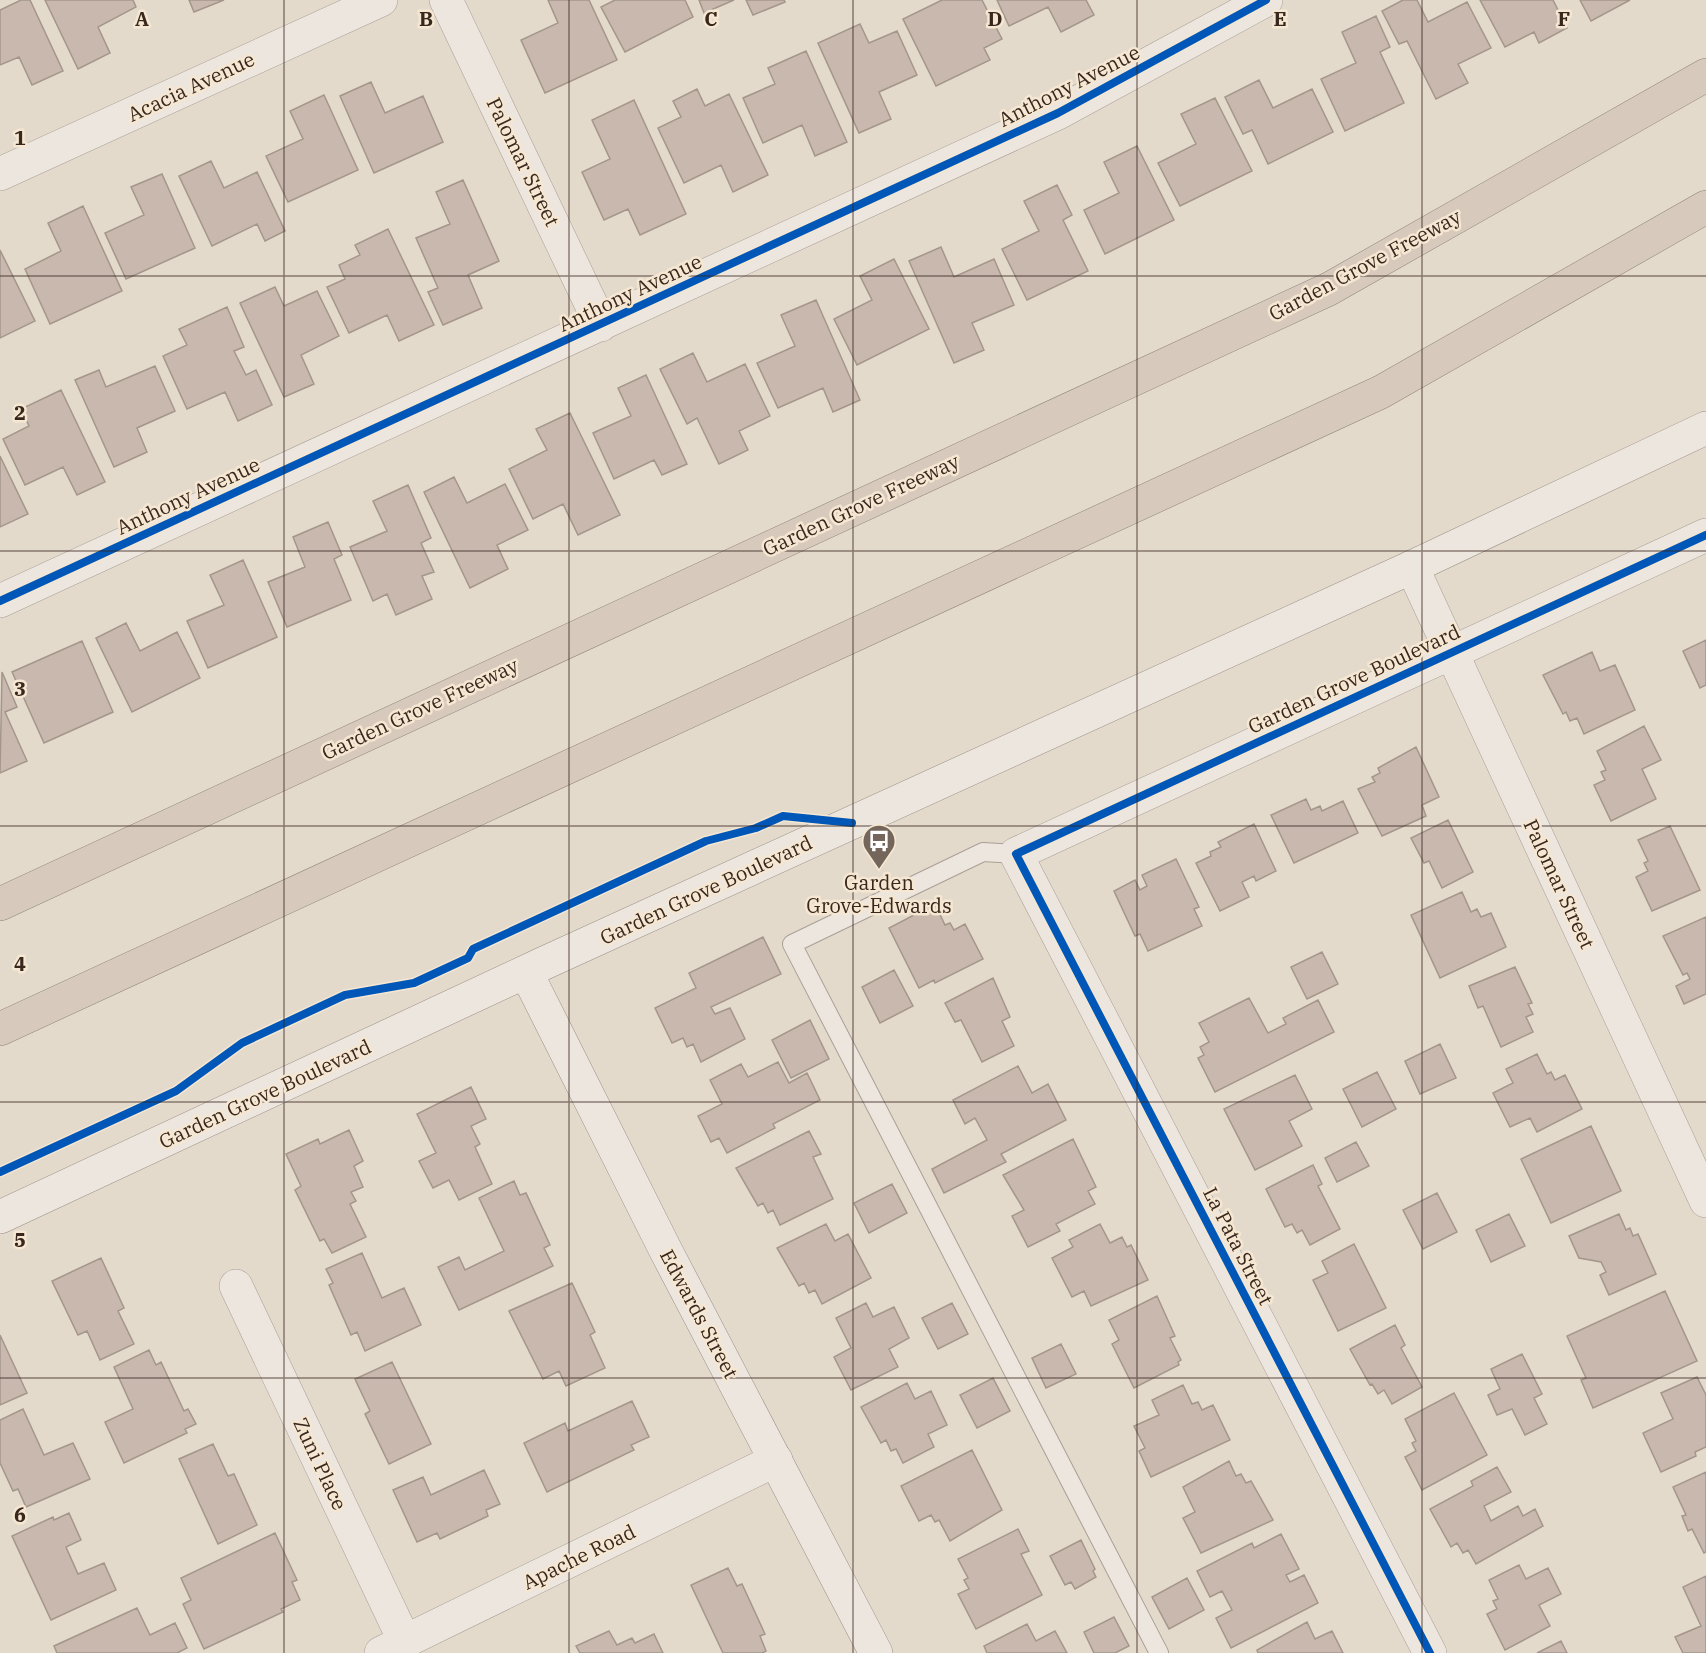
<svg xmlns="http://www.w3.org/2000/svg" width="1706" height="1653" viewBox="0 0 1706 1653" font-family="'IBM Plex Serif',serif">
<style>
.building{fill:#c8b8ad;stroke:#a4968b;stroke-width:1.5}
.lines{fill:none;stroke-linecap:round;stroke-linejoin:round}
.lane-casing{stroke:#a99f95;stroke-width:20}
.street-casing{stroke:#a99f95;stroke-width:34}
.secondary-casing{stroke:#998f85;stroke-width:34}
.highway-casing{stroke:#8f857c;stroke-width:34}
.lane{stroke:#ece6de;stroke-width:18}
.street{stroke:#ece6de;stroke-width:33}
.secondary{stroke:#ece6de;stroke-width:33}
.highway{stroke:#d7cabd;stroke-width:33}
.cycleway-casing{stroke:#f5e7d2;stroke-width:11}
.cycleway{stroke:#0057b8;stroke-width:8}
.grid{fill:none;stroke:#38271d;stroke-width:1.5;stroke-opacity:0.55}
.labels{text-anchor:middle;stroke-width:5;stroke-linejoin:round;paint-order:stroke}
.street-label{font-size:20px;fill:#38271d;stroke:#f5e7d2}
.poi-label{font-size:20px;fill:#38271d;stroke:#f5e7d2}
.grid-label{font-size:20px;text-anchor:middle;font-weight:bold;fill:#38271d;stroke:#f5e7d2;stroke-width:5;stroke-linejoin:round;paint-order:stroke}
</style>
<rect width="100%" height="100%" fill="#e4dacc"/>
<path class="building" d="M 21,0 L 30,0 L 63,71 L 32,85 L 19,57 L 0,65 L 0,10 Z
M 45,0 L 133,0 L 136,7 L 98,27 L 110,53 L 78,69 Z
M 189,0 L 224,0 L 194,12 Z
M 548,0 L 589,0 L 617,60 L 545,93 L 521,40 L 558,23 Z
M 615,0 L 685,0 L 693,17 L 625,52 L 601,7 Z
M 699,0 L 734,0 L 704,13 Z
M 746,0 L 784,0 L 785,2 L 753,15 Z
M 942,0 L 982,0 L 1002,39 L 984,48 L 990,60 L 936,86 L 903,19 Z
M 997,0 L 1086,0 L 1094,15 L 1061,32 L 1048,7 L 1009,26 Z
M 1403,0 L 1417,0 L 1428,22 L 1467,2 L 1491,48 L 1458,64 L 1468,83 L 1436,99 L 1407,41 L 1399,44 L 1382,11 Z
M 1480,0 L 1553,0 L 1567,28 L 1539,43 L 1534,32 L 1505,47 Z
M 1580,0 L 1630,0 L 1591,21 Z
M 1376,16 L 1390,47 L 1380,52 L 1404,103 L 1345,131 L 1321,79 L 1356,63 L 1342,32 Z
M 860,24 L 869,43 L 897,31 L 917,75 L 879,92 L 891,119 L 859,133 L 818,43 Z
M 806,51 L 847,142 L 815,156 L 802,125 L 763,143 L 743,98 L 775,84 L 768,68 Z
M 1259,80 L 1273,108 L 1312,89 L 1333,132 L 1268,164 L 1252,130 L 1243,134 L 1225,97 Z
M 371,82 L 385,113 L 423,96 L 443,142 L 374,173 L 340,96 Z
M 697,89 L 705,106 L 729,94 L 768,175 L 733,192 L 721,165 L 684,183 L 658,128 L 681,117 L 673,101 Z
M 324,95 L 358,170 L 288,202 L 266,156 L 303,139 L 290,111 Z
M 1215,98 L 1252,171 L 1180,206 L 1158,163 L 1196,144 L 1181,114 Z
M 634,100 L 686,214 L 640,235 L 628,209 L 604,220 L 582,172 L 610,159 L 592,120 Z
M 1137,146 L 1174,220 L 1105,254 L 1084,210 L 1119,193 L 1104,162 Z
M 211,161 L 224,188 L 257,172 L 285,231 L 265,241 L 257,224 L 212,246 L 179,176 Z
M 162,174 L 195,248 L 126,279 L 105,233 L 144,215 L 131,187 Z
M 463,180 L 499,261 L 468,275 L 482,308 L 443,325 L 428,292 L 438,288 L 416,238 L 450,224 L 436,192 Z
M 1057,185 L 1072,215 L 1063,220 L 1088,271 L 1027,300 L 1002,249 L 1039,231 L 1024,201 Z
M 83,206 L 122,291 L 50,324 L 25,269 L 61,251 L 48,223 Z
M 388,229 L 434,325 L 399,341 L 387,315 L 349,333 L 327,287 L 345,279 L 339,265 L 360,255 L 355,245 Z
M 941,247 L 954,277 L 994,259 L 1014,305 L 972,323 L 984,350 L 954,363 L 909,261 Z
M 0,250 L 35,321 L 0,338 Z
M 894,259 L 929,329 L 857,365 L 834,319 L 872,300 L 860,276 Z
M 275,287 L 284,306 L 317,291 L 339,336 L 301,355 L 314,384 L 284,397 L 240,303 Z
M 816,300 L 860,400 L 833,412 L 823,388 L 778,408 L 757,363 L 795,346 L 781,315 Z
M 227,307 L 244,347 L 234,351 L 246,375 L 256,370 L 272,405 L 238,421 L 225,392 L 187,409 L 163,356 L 187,345 L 179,329 Z
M 693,353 L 707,382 L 745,364 L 770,416 L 739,431 L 748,450 L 719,464 L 697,418 L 687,424 L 660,369 Z
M 155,366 L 175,411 L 137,428 L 147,452 L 114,467 L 75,380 L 99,370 L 106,387 Z
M 646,375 L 687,464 L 662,475 L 654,460 L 614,479 L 593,433 L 631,416 L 618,388 Z
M 61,390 L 105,482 L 77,495 L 63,467 L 25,485 L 3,439 L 29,426 L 21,409 Z
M 570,413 L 620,515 L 578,535 L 563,504 L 533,519 L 509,469 L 547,450 L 536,429 Z
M 0,456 L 28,514 L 0,527 Z
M 454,477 L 467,503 L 505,484 L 528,530 L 497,545 L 508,569 L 470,588 L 424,492 Z
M 408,485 L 431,538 L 421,543 L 434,572 L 422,576 L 432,599 L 396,615 L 387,594 L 373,601 L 350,547 L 387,531 L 373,501 Z
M 328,522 L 342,555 L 334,559 L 351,600 L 287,627 L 268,582 L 305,567 L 293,537 Z
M 243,560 L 277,637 L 208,668 L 187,621 L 224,605 L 210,575 Z
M 126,623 L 140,651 L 177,632 L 200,678 L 132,712 L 96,638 Z
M 1706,640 L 1706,685 L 1700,688 L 1683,651 Z
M 82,641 L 113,712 L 44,743 L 12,672 Z
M 1592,652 L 1600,671 L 1615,665 L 1635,710 L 1584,734 L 1577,718 L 1570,721 L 1566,712 L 1563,714 L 1543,675 Z
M 2,672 L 17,707 L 5,712 L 27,761 L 0,773 Z
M 1644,726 L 1661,760 L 1642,769 L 1656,799 L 1611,821 L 1594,785 L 1605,780 L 1601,772 L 1606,770 L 1597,751 Z
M 1416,747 L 1439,797 L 1422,805 L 1426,816 L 1382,836 L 1358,789 L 1375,782 L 1372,777 L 1380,773 L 1378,768 Z
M 1306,799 L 1311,810 L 1320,806 L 1322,811 L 1343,801 L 1358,833 L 1294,863 L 1271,815 Z
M 1448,820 L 1473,872 L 1442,888 L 1429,861 L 1424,863 L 1411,838 Z
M 1254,824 L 1276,871 L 1256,881 L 1254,876 L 1242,882 L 1249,897 L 1220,911 L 1196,863 L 1211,856 L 1210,852 L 1221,847 L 1218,842 Z
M 1670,826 L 1700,890 L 1652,911 L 1636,877 L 1648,871 L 1644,863 L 1648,861 L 1638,840 Z
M 1176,859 L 1199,907 L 1194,909 L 1202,926 L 1148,951 L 1140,934 L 1135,936 L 1114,891 L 1135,880 L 1140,890 L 1147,886 L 1142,875 Z
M 1462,892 L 1471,912 L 1477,909 L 1481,917 L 1491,913 L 1506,947 L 1440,978 L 1411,915 Z
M 935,904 L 945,925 L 950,923 L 954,930 L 965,924 L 983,959 L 935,983 L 934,980 L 919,988 L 889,928 Z
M 1706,917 L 1706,994 L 1684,1004 L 1676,986 L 1690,979 L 1687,973 L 1683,975 L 1663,936 Z
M 763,937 L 781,974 L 711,1007 L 715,1014 L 730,1008 L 745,1039 L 701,1062 L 693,1044 L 687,1047 L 683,1038 L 672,1043 L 655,1008 L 696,988 L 689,973 Z
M 1322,952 L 1338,984 L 1307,999 L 1291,967 Z
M 1515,967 L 1532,1003 L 1528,1004 L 1533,1014 L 1526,1017 L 1533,1032 L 1501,1047 L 1483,1006 L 1478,1008 L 1469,986 Z
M 894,970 L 913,1006 L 880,1023 L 862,987 Z
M 993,978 L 1010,1017 L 1002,1021 L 1014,1046 L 982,1062 L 961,1020 L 955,1022 L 945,1003 Z
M 1249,998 L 1268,1033 L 1286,1024 L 1283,1018 L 1318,1000 L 1334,1032 L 1215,1092 L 1198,1058 L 1204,1055 L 1200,1047 L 1209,1042 L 1199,1023 Z
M 810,1020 L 829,1059 L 791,1078 L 772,1040 Z
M 1440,1044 L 1456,1078 L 1420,1094 L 1405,1061 Z
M 1537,1054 L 1547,1074 L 1551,1072 L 1555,1080 L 1565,1075 L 1582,1109 L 1537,1132 L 1530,1118 L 1510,1127 L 1493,1093 L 1513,1083 L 1506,1069 Z
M 778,1062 L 789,1083 L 807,1073 L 820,1100 L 773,1124 L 775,1128 L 727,1153 L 719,1138 L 711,1142 L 698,1116 L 722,1104 L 710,1080 L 741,1064 L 748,1077 Z
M 1018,1066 L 1032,1093 L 1048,1084 L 1066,1120 L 1001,1154 L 1006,1162 L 944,1193 L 932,1169 L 987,1140 L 975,1118 L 965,1124 L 953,1100 Z
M 1377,1072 L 1396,1109 L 1362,1127 L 1343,1089 Z
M 1295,1075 L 1312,1109 L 1289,1121 L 1302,1146 L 1255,1170 L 1224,1109 Z
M 471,1087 L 486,1119 L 471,1126 L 480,1144 L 475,1147 L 492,1184 L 459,1200 L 449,1180 L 433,1188 L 419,1161 L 436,1153 L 417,1114 Z
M 1591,1126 L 1621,1191 L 1551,1223 L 1521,1159 Z
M 349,1130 L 363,1161 L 354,1166 L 363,1187 L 351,1192 L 356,1201 L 350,1204 L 366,1237 L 332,1253 L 324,1239 L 320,1241 L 295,1190 L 301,1186 L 286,1154 L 318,1139 L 320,1144 Z
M 809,1131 L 821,1154 L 813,1157 L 833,1199 L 780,1225 L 773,1210 L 768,1213 L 763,1203 L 758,1206 L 736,1168 Z
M 1073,1139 L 1096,1187 L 1088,1191 L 1095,1204 L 1056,1224 L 1060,1231 L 1028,1247 L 1012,1216 L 1024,1210 L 1003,1175 Z
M 1356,1142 L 1369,1166 L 1337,1182 L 1325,1158 Z
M 1313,1165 L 1322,1184 L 1318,1186 L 1340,1229 L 1310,1245 L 1302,1230 L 1297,1233 L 1292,1224 L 1285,1227 L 1266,1189 Z
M 514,1181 L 520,1195 L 526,1193 L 550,1245 L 544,1248 L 553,1266 L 459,1310 L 438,1267 L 459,1257 L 465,1270 L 504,1251 L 479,1198 Z
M 892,1184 L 907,1213 L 869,1233 L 854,1203 Z
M 1437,1193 L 1457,1232 L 1423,1249 L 1403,1210 Z
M 1509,1214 L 1525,1246 L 1491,1262 L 1476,1230 Z
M 1619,1214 L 1626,1230 L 1630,1228 L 1633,1236 L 1638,1234 L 1656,1274 L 1609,1295 L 1600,1275 L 1606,1272 L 1601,1262 L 1579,1258 L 1569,1236 Z
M 826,1224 L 835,1241 L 848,1234 L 871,1278 L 822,1304 L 815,1290 L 809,1293 L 804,1283 L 799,1286 L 777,1248 Z
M 1100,1224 L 1110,1243 L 1122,1237 L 1127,1247 L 1131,1245 L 1148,1280 L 1091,1306 L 1084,1291 L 1072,1297 L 1052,1258 L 1073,1247 L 1069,1240 Z
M 1354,1244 L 1386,1308 L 1338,1331 L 1313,1280 L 1328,1273 L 1322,1261 Z
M 362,1253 L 382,1298 L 404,1288 L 421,1325 L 365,1351 L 357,1332 L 351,1335 L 329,1285 L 333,1283 L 326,1269 Z
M 101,1258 L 124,1308 L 118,1311 L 134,1344 L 100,1360 L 87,1331 L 78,1335 L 52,1281 Z
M 572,1283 L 595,1332 L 590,1335 L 605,1368 L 566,1386 L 559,1371 L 543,1379 L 509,1311 Z
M 1665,1291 L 1697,1361 L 1593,1408 L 1581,1380 L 1586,1378 L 1567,1336 Z
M 1157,1296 L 1175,1336 L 1170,1338 L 1181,1360 L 1178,1362 L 1179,1365 L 1134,1388 L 1112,1344 L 1119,1340 L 1109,1320 Z
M 866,1303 L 873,1317 L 894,1307 L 909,1338 L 889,1349 L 898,1367 L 851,1390 L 834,1357 L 851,1348 L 836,1318 Z
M 952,1303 L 968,1334 L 938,1349 L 922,1318 Z
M 1395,1325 L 1405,1345 L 1401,1348 L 1422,1387 L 1392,1404 L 1384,1390 L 1378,1394 L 1372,1384 L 1370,1385 L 1350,1349 Z
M 0,1335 L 27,1393 L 0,1405 Z
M 1061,1344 L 1076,1374 L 1046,1388 L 1032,1358 Z
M 149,1350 L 156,1365 L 161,1362 L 184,1411 L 188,1409 L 196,1424 L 185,1429 L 187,1433 L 124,1463 L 105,1422 L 133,1409 L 114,1367 Z
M 1522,1354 L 1542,1394 L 1534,1398 L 1547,1424 L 1525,1435 L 1512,1409 L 1497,1415 L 1488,1395 L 1500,1389 L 1491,1369 Z
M 392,1362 L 431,1444 L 389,1464 L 365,1414 L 370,1411 L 355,1379 Z
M 1697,1377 L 1706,1395 L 1706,1447 L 1695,1452 L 1696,1456 L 1661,1472 L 1643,1433 L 1673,1419 L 1661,1393 Z
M 993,1378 L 1010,1411 L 977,1428 L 960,1395 Z
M 907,1383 L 915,1399 L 931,1391 L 947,1425 L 928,1434 L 934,1447 L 903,1463 L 896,1449 L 891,1451 L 886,1440 L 881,1443 L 861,1407 Z
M 1183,1385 L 1192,1404 L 1198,1402 L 1202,1410 L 1213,1405 L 1230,1440 L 1151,1477 L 1139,1451 L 1145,1448 L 1134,1426 L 1159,1415 L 1152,1400 Z
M 1454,1393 L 1487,1455 L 1422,1490 L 1405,1457 L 1416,1451 L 1412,1443 L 1416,1441 L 1405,1419 Z
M 632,1401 L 649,1437 L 631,1445 L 634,1450 L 547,1492 L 524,1443 L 565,1423 L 568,1431 Z
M 23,1409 L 44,1455 L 73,1443 L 90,1479 L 26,1507 L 18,1489 L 13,1491 L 0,1463 L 0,1420 Z
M 213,1444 L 228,1476 L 234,1474 L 257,1525 L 218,1544 L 179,1459 Z
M 972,1450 L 1002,1510 L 950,1541 L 939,1520 L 935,1522 L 931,1515 L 919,1521 L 901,1486 Z
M 1229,1461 L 1236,1476 L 1241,1474 L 1246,1483 L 1251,1481 L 1273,1520 L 1201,1553 L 1183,1518 L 1195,1512 L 1183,1487 Z
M 1497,1467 L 1511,1492 L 1484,1506 L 1491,1521 L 1518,1506 L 1523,1516 L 1535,1509 L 1543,1526 L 1476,1564 L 1468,1550 L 1463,1553 L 1457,1543 L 1451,1547 L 1430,1509 L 1473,1486 L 1471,1481 Z
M 484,1470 L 500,1504 L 486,1510 L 488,1516 L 440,1539 L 437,1533 L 417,1542 L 393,1490 L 423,1477 L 431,1495 Z
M 1706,1472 L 1706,1552 L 1704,1553 L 1692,1529 L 1688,1531 L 1682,1516 L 1686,1515 L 1673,1487 Z
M 69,1513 L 81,1540 L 66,1547 L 78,1574 L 104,1563 L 116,1590 L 51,1620 L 12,1536 L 53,1517 L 54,1520 Z
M 1018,1529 L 1029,1551 L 1021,1554 L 1042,1595 L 976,1629 L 958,1594 L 969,1589 L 964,1580 L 968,1578 L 958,1559 Z
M 275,1533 L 297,1580 L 292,1582 L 300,1600 L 281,1609 L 283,1612 L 204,1649 L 183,1604 L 191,1600 L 181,1578 Z
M 1281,1534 L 1299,1569 L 1286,1575 L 1290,1582 L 1304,1575 L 1318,1603 L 1231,1648 L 1216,1618 L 1232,1610 L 1222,1591 L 1210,1597 L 1197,1571 L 1252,1543 L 1254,1548 Z
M 1081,1540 L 1095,1569 L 1093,1571 L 1096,1577 L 1075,1589 L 1071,1582 L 1065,1585 L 1050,1556 Z
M 1519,1565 L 1526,1579 L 1548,1568 L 1561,1594 L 1539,1605 L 1550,1626 L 1505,1650 L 1487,1614 L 1497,1609 L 1493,1601 L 1498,1599 L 1489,1580 Z
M 728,1568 L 737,1586 L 742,1584 L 765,1634 L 760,1636 L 766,1651 L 762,1653 L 723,1653 L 691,1585 Z
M 1706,1576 L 1706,1653 L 1683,1653 L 1675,1637 L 1701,1626 L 1683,1587 Z
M 1187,1578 L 1204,1610 L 1169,1629 L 1152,1597 Z
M 137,1608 L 150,1635 L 175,1623 L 187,1648 L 177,1653 L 57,1653 L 54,1646 Z
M 1114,1617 L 1129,1646 L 1115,1653 L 1094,1653 L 1084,1632 Z
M 1307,1622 L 1315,1639 L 1332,1631 L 1343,1653 L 1258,1653 L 1257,1650 Z
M 1027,1624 L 1036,1641 L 1055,1631 L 1067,1653 L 987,1653 L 984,1646 Z
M 609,1631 L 617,1645 L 632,1638 L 635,1643 L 654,1634 L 663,1653 L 580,1653 L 576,1646 Z
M 1561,1641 L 1567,1653 L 1537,1653 Z"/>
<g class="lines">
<g class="lane-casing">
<path id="lane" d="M 1016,854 L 983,852 L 792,944 L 1159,1653"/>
</g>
<g class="street-casing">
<path id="street" d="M 446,0 L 601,325
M 0,174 L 381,0
M 1412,567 L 1706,1201
M 0,601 L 1058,113 L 1266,0
M 236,1286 L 405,1642
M 381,1653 L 776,1460
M 1430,1653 L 1016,854 L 1706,535"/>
</g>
<g class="secondary-casing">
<path id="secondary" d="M 526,972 L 666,1251 L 876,1653
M 0,1217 L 540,965 L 1412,567 L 1706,428"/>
</g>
<g class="highway-casing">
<path id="highway" d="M 0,904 L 1329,289 L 1706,75
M 0,1029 L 1381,392 L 1706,207"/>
</g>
<use href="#lane" class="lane"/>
<use href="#street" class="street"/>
<use href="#secondary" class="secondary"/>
<use href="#highway" class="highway"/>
<g class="cycleway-casing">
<path id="cycleway" d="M 0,601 L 1058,113 L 1266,0
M 0,1172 L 176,1091 L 242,1043 L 345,995 L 414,983 L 468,958 L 473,949 L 706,841 L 756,828 L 783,816 L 852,823
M 1430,1653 L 1016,854 L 1706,535"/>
</g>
<use href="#cycleway" class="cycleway"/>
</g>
<path class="grid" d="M 284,0 L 284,1653M 569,0 L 569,1653M 853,0 L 853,1653M 1137,0 L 1137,1653M 1422,0 L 1422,1653M 0,276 L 1706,276M 0,551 L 1706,551M 0,826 L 1706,826M 0,1102 L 1706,1102M 0,1378 L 1706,1378"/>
<defs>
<g id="bus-pin" transform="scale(1.725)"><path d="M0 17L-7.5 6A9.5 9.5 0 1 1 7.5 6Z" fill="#74665a" stroke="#f5e7d2"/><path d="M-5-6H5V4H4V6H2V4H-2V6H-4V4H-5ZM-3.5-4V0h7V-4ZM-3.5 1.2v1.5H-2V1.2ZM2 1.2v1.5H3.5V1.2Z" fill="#fff"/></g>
</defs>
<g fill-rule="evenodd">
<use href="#bus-pin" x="879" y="841"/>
</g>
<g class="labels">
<g class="street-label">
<text transform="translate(1069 86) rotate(-27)" y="7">Anthony Avenue</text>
<text transform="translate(191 87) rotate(-25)" y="7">Acacia Avenue</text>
<text transform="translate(523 162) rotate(64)" y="7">Palomar Street</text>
<text transform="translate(1365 265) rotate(-28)" y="7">Garden Grove Freeway</text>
<text transform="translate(630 293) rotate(-25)" y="7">Anthony Avenue</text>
<text transform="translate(188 496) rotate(-25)" y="7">Anthony Avenue</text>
<text transform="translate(861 505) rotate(-25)" y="7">Garden Grove Freeway</text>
<text transform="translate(1354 679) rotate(-25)" y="7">Garden Grove Boulevard</text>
<text transform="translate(420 709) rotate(-25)" y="7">Garden Grove Freeway</text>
<text transform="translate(1559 884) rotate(65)" y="7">Palomar Street</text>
<text transform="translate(706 890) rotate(-25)" y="7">Garden Grove Boulevard</text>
<text transform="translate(265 1094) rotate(-25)" y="7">Garden Grove Boulevard</text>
<text transform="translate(1238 1246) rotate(63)" y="7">La Pata Street</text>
<text transform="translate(699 1314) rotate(62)" y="7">Edwards Street</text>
<text transform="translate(320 1464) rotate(65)" y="7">Zuni Place</text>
<text transform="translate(579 1557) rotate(-26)" y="7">Apache Road</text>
</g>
<g class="poi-label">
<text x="879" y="890">Garden<tspan x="879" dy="23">Grove-Edwards</tspan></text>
</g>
</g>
<g class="grid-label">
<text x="142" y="26">A</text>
<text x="426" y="26">B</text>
<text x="711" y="26">C</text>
<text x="995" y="26">D</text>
<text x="1280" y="26">E</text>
<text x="1564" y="26">F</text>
<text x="20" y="145">1</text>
<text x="20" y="420">2</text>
<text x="20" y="696">3</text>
<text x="20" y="971">4</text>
<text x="20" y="1247">5</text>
<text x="20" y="1522">6</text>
</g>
</svg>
